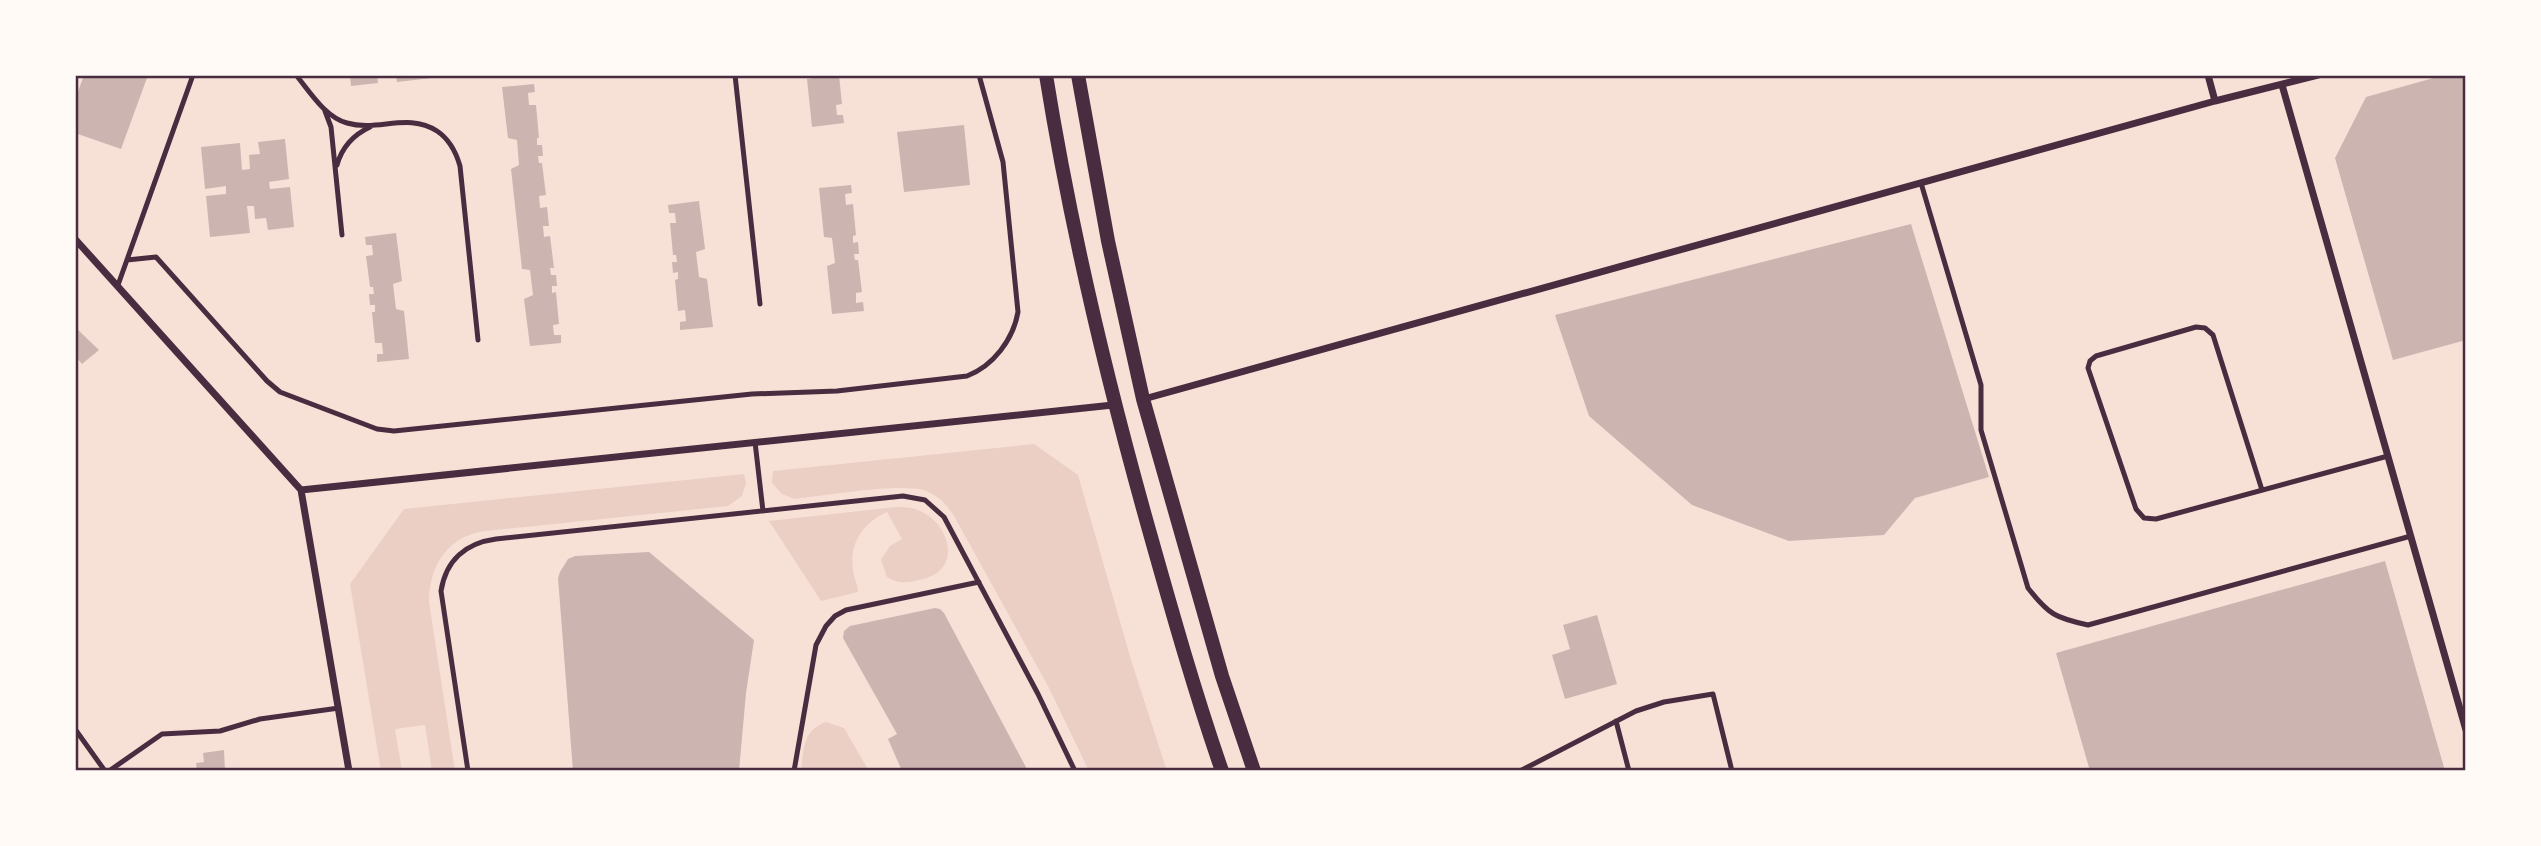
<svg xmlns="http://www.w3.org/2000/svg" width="2541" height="846" viewBox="0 0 2541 846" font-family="'Source Sans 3',sans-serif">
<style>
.green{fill:#ebcfc5}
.building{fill:#ccb4b1}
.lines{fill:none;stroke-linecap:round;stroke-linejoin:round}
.service{stroke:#4a2c40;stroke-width:5}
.minor{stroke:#4a2c40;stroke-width:7}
.secondary{stroke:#4a2c40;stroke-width:14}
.neatline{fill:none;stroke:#4a2c40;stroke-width:2.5}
</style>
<rect width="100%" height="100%" fill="#f7e1d7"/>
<path class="green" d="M 1034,444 L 1078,475 L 1131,660 L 1167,771 L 1089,771 L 1048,686 L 954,516 C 947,505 938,495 926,491 C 902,482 824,496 794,499 L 782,494 L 772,483 L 773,471 Z
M 744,474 L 746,483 L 742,496 L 728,506 L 485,531 C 447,536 429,567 429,602 L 455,771 L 432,771 L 425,725 L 395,729 L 402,771 L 381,771 L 350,584 L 404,509 Z
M 896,507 C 904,507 911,507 918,510 C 951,523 964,572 919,580 C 906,583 899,584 887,577 L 881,560 L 890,546 L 902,539 L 887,512 C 863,523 849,543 853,570 C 854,578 858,585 858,592 L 821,601 L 769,521 Z
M 826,722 L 844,728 L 869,771 L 801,771 C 804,749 802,731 826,722 Z"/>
<path class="building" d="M 84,75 L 148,75 L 121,149 L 75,133 L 75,100 Z
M 350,75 L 377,75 L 378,83 L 351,86 Z
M 396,75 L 440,75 L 440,77 L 397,82 Z
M 815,75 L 839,75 L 842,104 L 836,105 L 837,115 L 843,115 L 844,123 L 812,127 L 807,79 L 813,78 Z
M 2444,75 L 2466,75 L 2466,340 L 2393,360 L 2335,158 L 2366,97 Z
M 534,84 L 535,92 L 528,93 L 529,105 L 536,105 L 539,138 L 537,138 L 537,145 L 542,145 L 543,156 L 538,156 L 539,163 L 542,163 L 546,195 L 539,196 L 540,208 L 547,207 L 549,226 L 543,226 L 544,237 L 550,236 L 554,268 L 550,268 L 551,275 L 556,275 L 557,286 L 552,286 L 552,293 L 556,292 L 559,324 L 553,325 L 554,335 L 561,335 L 561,343 L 530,346 L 524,299 L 533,295 L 530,270 L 522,269 L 511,169 L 519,165 L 517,140 L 508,138 L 502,87 Z
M 964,125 L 970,185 L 904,192 L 897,132 Z
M 285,139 L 289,179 L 269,182 L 270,189 L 290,187 L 294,227 L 268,230 L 266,218 L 255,219 L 254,206 L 247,206 L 250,233 L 210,237 L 206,196 L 226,194 L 226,186 L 205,189 L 201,147 L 240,143 L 242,170 L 250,169 L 249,155 L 260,154 L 258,142 Z
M 851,185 L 852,193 L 845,194 L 846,205 L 853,204 L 856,235 L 853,236 L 853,243 L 858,242 L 859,254 L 854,254 L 855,260 L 858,260 L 862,292 L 856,293 L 856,303 L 863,302 L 864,311 L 832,314 L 827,266 L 835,263 L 832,238 L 824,237 L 819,188 Z
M 699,201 L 705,249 L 696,252 L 699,277 L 707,279 L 713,327 L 680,330 L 680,322 L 686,321 L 685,310 L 678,311 L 675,280 L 678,279 L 678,272 L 673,273 L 672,262 L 677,262 L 676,255 L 673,255 L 670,223 L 676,223 L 675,213 L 669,213 L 668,205 Z
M 1911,224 L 1989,477 L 1915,498 L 1884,535 L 1789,541 L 1692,505 L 1589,416 L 1555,315 Z
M 396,233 L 402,281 L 393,284 L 396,309 L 404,311 L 409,359 L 377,362 L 377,354 L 383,354 L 382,343 L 375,343 L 372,312 L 375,312 L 375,305 L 370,305 L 369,294 L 374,294 L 373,287 L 370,287 L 366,256 L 373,255 L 372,245 L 366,245 L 365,237 Z
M 75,327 L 99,350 L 82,364 L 77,358 L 75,359 Z
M 649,552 L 754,640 L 746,693 L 739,771 L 573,771 L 558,578 L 560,572 L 568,559 L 575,556 Z
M 2385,561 L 2445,771 L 2090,771 L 2056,653 Z
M 935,608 L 940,609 L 944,613 L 1028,771 L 902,771 L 888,739 L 897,734 L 843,638 L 844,631 L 850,626 Z
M 1597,615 L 1617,684 L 1565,699 L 1552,655 L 1570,649 L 1563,625 Z
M 224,750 L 225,771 L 197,771 L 196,763 L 204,762 L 203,753 Z"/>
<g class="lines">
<path class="service" d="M 296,75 C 310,92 325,117 347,123 C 378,132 408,112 437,131 C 449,139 456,152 460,166 L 478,340
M 735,75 L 760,304
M 325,111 L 331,127 L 342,235
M 337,165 C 342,147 353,135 370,127
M 1921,183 L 1981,385 L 1981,430 L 2028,588 C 2049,615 2056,618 2088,625 L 2411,536
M 127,260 L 156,257 L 267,381 L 280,392 L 377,429 L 394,431 L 752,394 L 837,391 L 967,376 C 993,366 1013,340 1018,312 L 1003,162 L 979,75
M 118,285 L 193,75
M 755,442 L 763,511
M 2262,490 L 2213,335 L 2205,328 L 2196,327 L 2096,356 L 2090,361 L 2088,368 L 2136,509 L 2144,518 L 2156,519 L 2388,456
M 1616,721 L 1629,771
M 75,729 L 105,771
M 109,771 L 162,734 L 220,731 L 260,719 L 339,708
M 468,771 L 441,591 C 446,560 466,543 496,539 L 903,496 L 925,500 L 944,517 L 1038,694 L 1075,771
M 794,771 L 816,645 L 826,626 L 835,616 L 846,610 L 979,582
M 1520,771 L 1636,711 L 1664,702 L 1713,694 L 1732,771"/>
<path class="minor" d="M 2208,75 L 2215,101
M 2282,85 L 2466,730
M 75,239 L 301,490 L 349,771
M 1144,399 L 2215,101 L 2318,75
M 301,490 L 1113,405"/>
<path class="secondary" d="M 1046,75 C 1071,231 1108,385 1151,537 C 1173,615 1195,693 1222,771
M 1078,75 L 1108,241 L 1143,399 L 1222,676 L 1254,771"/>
</g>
<rect width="2541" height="846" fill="none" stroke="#fffaf5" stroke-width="154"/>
<rect x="77" y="77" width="2387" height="692" class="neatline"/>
</svg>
